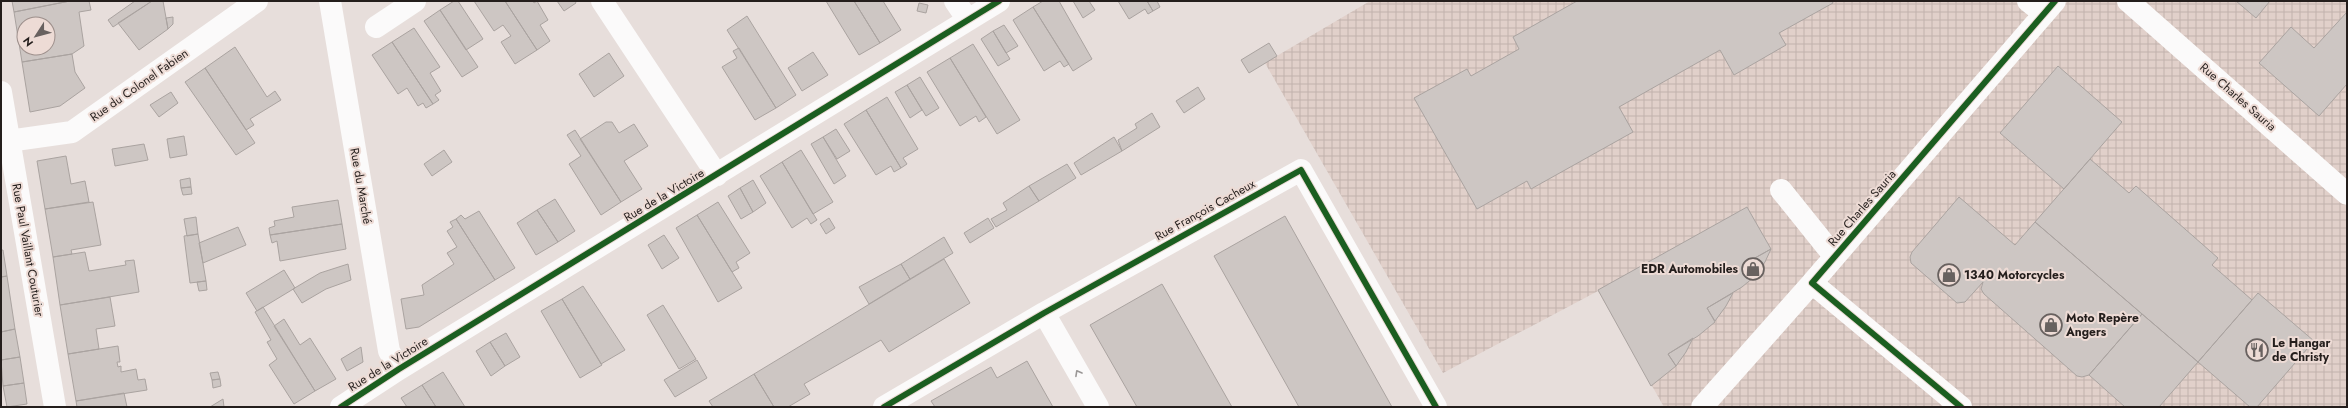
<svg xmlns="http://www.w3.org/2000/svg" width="2348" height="408" viewBox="0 0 2348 408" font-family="Jost,sans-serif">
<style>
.industrial{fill:url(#industrial-grid)}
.building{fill:#cdc6c3;stroke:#aaa3a0;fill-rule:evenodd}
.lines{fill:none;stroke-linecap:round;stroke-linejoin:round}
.minor{stroke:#fbfafa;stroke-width:22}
.cycleway-casing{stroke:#eddbd5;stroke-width:8}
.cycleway{stroke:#1b5e20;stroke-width:6}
.oneway{stroke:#9a9796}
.labels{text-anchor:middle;stroke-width:4;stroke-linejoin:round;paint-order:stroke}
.street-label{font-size:12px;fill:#241e1c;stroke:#eddbd5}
.poi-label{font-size:12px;font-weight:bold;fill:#241e1c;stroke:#eddbd5;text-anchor:start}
</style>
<defs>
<pattern id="industrial-grid" width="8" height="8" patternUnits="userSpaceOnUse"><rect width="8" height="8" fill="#e1d0ca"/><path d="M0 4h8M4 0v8" fill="none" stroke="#c1b2ad"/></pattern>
</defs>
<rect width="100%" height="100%" fill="#e7dedb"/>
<path class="industrial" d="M 1370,1 L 2347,1 L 2347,407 L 1664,407 L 1598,291 L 1443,373 L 1265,63 Z"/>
<path class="building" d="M 12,1 L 70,1 L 14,12 Z
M 70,1 L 89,1 L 91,10 L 79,12 L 84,46 L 72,54 L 22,62 L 14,12 ZM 24,24 L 48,24 L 48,48 L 24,48 Z
M 135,1 L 152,1 L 113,27 L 108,20 Z
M 152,1 L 163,1 L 168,29 L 139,50 L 118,23 Z
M 454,1 L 458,1 L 483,39 L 466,50 L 440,10 Z
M 474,1 L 505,1 L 537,50 L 515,64 L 501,42 L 511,36 L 503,25 L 494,31 Z
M 505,1 L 533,1 L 534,3 L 537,1 L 548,20 L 540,25 L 550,41 L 537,50 Z
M 557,1 L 575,1 L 576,3 L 564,11 Z
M 826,1 L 854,1 L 880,43 L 859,55 Z
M 854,1 L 883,1 L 901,30 L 880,43 Z
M 1043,1 L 1059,1 L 1092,59 L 1073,71 L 1033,7 Z
M 1073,1 L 1089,1 L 1095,10 L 1083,18 Z
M 1118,1 L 1147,1 L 1153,11 L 1148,14 L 1145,9 L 1129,19 Z
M 1147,1 L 1157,1 L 1160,7 L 1153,11 Z
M 1577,1 L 1832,1 L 1833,3 L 1779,33 L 1786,45 L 1734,75 L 1720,50 L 1619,107 L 1633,132 L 1531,189 L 1527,181 L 1477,209 L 1414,98 L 1467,69 L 1471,76 L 1519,49 L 1513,37 Z
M 2236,1 L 2270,1 L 2256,18 Z
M 919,3 L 928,5 L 926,13 L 917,11 Z
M 1033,7 L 1069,64 L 1064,67 L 1060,61 L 1044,71 L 1013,20 Z
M 440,10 L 478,67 L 462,77 L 424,21 Z
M 2347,12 L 2347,84 L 2319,116 L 2259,63 L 2291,27 L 2314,48 Z
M 747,16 L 796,95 L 776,108 L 727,30 Z
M 173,17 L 173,24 L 168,29 L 166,18 Z
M 1004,25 L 1018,46 L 1006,53 L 993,31 Z
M 414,28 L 440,67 L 430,73 L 441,91 L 435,95 L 439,100 L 433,104 L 392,42 Z
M 993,31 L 1010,59 L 998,66 L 981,39 Z
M 392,42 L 433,104 L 426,108 L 423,103 L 418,106 L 407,88 L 398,94 L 372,55 Z
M 1269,43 L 1277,56 L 1249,73 L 1241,60 Z
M 973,44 L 1020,120 L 997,134 L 950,58 Z
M 235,47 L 267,97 L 275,91 L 281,100 L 250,119 L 254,125 L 246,130 L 205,68 Z
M 739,48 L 776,108 L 755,120 L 722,67 L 737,58 L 733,51 Z
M 813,52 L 828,75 L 802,91 L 788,68 Z
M 609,53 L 624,76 L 594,97 L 579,74 Z
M 72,54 L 75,72 L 85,88 L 60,106 L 30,112 L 22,62 Z
M 950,58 L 986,117 L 979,122 L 976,116 L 960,126 L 927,72 Z
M 2058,66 L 2122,122 L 2064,189 L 2000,133 Z
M 205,68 L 255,143 L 236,155 L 185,82 Z
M 920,77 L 939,108 L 926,116 L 907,85 Z
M 907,85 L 922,110 L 910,118 L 895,92 Z
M 1198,87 L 1205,99 L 1184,113 L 1176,101 Z
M 171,92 L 178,103 L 159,117 L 150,105 Z
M 887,97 L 918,149 L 903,158 L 907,164 L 901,168 L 866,110 Z
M 866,110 L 901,168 L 894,172 L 891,166 L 876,175 L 844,124 Z
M 1152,113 L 1160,127 L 1122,151 L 1118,140 L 1137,128 L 1135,124 Z
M 606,122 L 612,122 L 619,133 L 634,124 L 648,146 L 624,161 L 642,189 L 621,202 L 580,139 Z
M 836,129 L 850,151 L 837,159 L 823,137 Z
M 575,130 L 621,202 L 601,215 L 569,164 L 581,156 L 567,135 Z
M 184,136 L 187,155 L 170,158 L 167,139 Z
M 823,137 L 846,176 L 834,184 L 811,144 Z
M 1114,137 L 1122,151 L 1081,175 L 1074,163 Z
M 144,144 L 148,160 L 115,166 L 112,149 Z
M 444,150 L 452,162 L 432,176 L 424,164 Z
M 801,150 L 833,202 L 813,214 L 782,162 Z
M 66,156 L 71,184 L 85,181 L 89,202 L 45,209 L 37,161 Z
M 2090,159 L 2129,193 L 2136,186 L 2218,258 L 2212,265 L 2252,300 L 2198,362 L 2035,222 Z
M 782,162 L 817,220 L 811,224 L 807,218 L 792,228 L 760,176 Z
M 1067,164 L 1076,178 L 1039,201 L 1029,186 Z
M 190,178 L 191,187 L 181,188 L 180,180 Z
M 753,180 L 766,203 L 753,212 L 740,188 Z
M 1029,186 L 1039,201 L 996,227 L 991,219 L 1007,210 L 1003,203 Z
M 191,187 L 192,194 L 183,195 L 181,188 Z
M 740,188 L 753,212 L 741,219 L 728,196 Z
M 1959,197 L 2015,245 L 2035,222 L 2142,314 L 2089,375 L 2082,377 L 2077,376 L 1984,294 L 1981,289 L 1983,282 L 1965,302 L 1957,303 L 1911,263 L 1910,257 L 1912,252 Z
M 555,199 L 575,231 L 558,242 L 537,210 Z
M 338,200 L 342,224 L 270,235 L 269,228 L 275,226 L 274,221 L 294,217 L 292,207 Z
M 93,202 L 101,245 L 71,250 L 72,254 L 53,257 L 45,209 Z
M 718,202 L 750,253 L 736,262 L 739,268 L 732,272 L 697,215 Z
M 1747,207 L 1771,249 L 1746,263 L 1754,277 L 1742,287 L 1707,308 L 1715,322 L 1698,336 L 1668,354 L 1676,366 L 1651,386 L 1598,290 Z
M 537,210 L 558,242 L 536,255 L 517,223 Z
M 479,211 L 515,268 L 495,280 L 456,219 L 461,215 L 465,219 Z
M 697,215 L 742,288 L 718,302 L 676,228 Z
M 1285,216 L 1392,407 L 1299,407 L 1214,256 Z
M 196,217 L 198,234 L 187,236 L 184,219 Z
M 829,218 L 835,228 L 826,234 L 820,224 Z
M 988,218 L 994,228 L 970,243 L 964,233 Z
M 456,219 L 495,280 L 419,327 L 406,329 L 401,299 L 424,295 L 422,285 L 454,264 L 447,253 L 457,247 L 447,231 L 453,227 L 450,222 Z
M 342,224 L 346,249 L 280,261 L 277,241 L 272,243 L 270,235 Z
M 238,227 L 246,245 L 203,263 L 199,243 Z
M 198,234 L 206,281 L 190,283 L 184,236 Z
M 664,235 L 679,258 L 662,269 L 648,245 Z
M 944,237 L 953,253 L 910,279 L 901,264 Z
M 1771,249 L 1765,262 L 1754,276 L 1746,263 Z
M 1,250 L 3,250 L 7,276 L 1,277 Z
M 85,252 L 89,271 L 126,265 L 125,261 L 134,260 L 139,292 L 60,305 L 53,257 Z
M 944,259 L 970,303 L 889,352 L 881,340 L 804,384 L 810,394 L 788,407 L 774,407 L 754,374 Z
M 348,264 L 351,280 L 326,289 L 302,303 L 293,289 L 320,273 Z
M 901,264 L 910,279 L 869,304 L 859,287 Z
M 284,270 L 295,288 L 257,311 L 246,293 Z
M 7,276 L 15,329 L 1,332 L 1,277 Z
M 206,281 L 207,290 L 199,291 L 197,282 Z
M 1162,284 L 1232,407 L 1137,407 L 1090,325 Z
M 583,286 L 625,350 L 601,364 L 562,299 Z
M 1733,293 L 1726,306 L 1715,321 L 1707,308 Z
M 2258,293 L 2314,341 L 2257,407 L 2250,407 L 2198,362 Z
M 110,297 L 115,326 L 96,329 L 99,349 L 68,354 L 60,305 Z
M 562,299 L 602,365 L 580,378 L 541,311 Z
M 663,305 L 696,359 L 679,369 L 647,315 Z
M 263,307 L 315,391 L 294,404 L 269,365 L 277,359 L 267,342 L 271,340 L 255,312 Z
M 2142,314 L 2198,362 L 2159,407 L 2125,407 L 2089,375 Z
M 284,319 L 300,345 L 310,338 L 336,379 L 315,391 L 274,326 Z
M 15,329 L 20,357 L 1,360 L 1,332 Z
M 506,333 L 520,357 L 505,366 L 490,342 Z
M 1693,338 L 1686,352 L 1676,366 L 1668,354 Z
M 490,342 L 505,366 L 491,376 L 476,351 Z
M 118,346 L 120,362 L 117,362 L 118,367 L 121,366 L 121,372 L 136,369 L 138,380 L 145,379 L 147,390 L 76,401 L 68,354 Z
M 361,347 L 363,362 L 347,371 L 341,359 Z
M 20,357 L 24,383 L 3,386 L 1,360 Z
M 697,360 L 707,378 L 675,397 L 664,380 Z
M 1027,361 L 1053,407 L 935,407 L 931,401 L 991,367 L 997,378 Z
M 218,372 L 220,379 L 212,380 L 210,373 Z
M 443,372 L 465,407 L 436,407 L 422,385 Z
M 754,374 L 774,407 L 713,407 L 709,401 Z
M 220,379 L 221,386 L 213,388 L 212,380 Z
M 24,383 L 27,404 L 7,407 L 3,386 Z
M 422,385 L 436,407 L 407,407 L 401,398 Z
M 124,393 L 127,407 L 77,407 L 76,401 Z
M 223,399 L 224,407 L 210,407 Z"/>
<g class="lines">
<path class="minor" d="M 330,1 L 389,351 L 399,369
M 602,1 L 717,175
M 955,1 L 968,20
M 2028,1 L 2044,14
M 2128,1 L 2347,194
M 376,27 L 415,1
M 1,92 L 55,407
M 1,142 L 72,132 L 257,1
M 1781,190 L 1834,256
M 1044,313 L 1098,407
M 341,407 L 399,369 L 999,1
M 884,407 L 1044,313 L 1301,170 L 1436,407
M 1702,407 L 1812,283
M 1961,407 L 1812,283 L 2055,1"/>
<g class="cycleway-casing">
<path id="cycleway" d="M 341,407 L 399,369 L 999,1
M 884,407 L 1044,313 L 1301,170 L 1436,407
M 1961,407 L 1812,283 L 2055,1"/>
</g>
<use href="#cycleway" class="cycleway"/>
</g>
<defs><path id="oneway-chevron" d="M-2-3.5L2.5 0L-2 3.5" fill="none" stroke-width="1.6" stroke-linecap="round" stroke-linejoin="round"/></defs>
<use class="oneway" href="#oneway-chevron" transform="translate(1078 373) rotate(-119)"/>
<defs>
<g id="shop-ring" transform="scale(1.15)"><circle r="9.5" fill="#eddbd5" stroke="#68615f" stroke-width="1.5"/><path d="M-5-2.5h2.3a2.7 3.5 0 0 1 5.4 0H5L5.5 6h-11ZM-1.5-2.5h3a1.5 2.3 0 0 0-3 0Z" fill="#68615f"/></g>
<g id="restaurant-ring" transform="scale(1.15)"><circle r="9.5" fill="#eddbd5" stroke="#68615f" stroke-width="1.5"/><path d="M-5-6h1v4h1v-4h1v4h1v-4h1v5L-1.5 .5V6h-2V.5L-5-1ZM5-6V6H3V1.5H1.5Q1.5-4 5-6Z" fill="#68615f"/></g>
</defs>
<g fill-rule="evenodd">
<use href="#shop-ring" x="1753" y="269"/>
<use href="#shop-ring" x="1949" y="275"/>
<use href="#shop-ring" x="2051" y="325"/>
<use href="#restaurant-ring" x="2257" y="350"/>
</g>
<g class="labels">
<g class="street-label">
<text transform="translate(139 85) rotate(-35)" y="4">Rue du Colonel Fabien</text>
<text transform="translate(2238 97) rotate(41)" y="4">Rue Charles Sauria</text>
<text transform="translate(361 186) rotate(80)" y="4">Rue du Marché</text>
<text transform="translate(664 195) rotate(-31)" y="4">Rue de la Victoire</text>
<text transform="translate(1862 208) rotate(-49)" y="4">Rue Charles Sauria</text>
<text transform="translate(1205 210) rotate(-29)" y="4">Rue François Cacheux</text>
<text transform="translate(28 250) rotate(80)" y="4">Rue Paul Vaillant Couturier</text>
<text transform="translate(388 364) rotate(-32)" y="4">Rue de la Victoire</text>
</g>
<g class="poi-label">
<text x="1738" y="273" text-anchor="end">EDR Automobiles</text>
<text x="1964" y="279">1340 Motorcycles</text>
<text x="2066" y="322">Moto Repère<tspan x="2066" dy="14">Angers</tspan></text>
<text x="2272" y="347">Le Hangar<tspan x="2272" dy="14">de Christy</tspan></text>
</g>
</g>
<rect width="2348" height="408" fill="none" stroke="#241e1c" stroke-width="4"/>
<g transform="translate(36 36) rotate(234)"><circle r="19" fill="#eddbd5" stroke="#9d8f8b"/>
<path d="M0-3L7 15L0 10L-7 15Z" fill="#68615f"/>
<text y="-6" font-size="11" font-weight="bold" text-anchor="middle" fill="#241e1c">N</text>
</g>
</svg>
